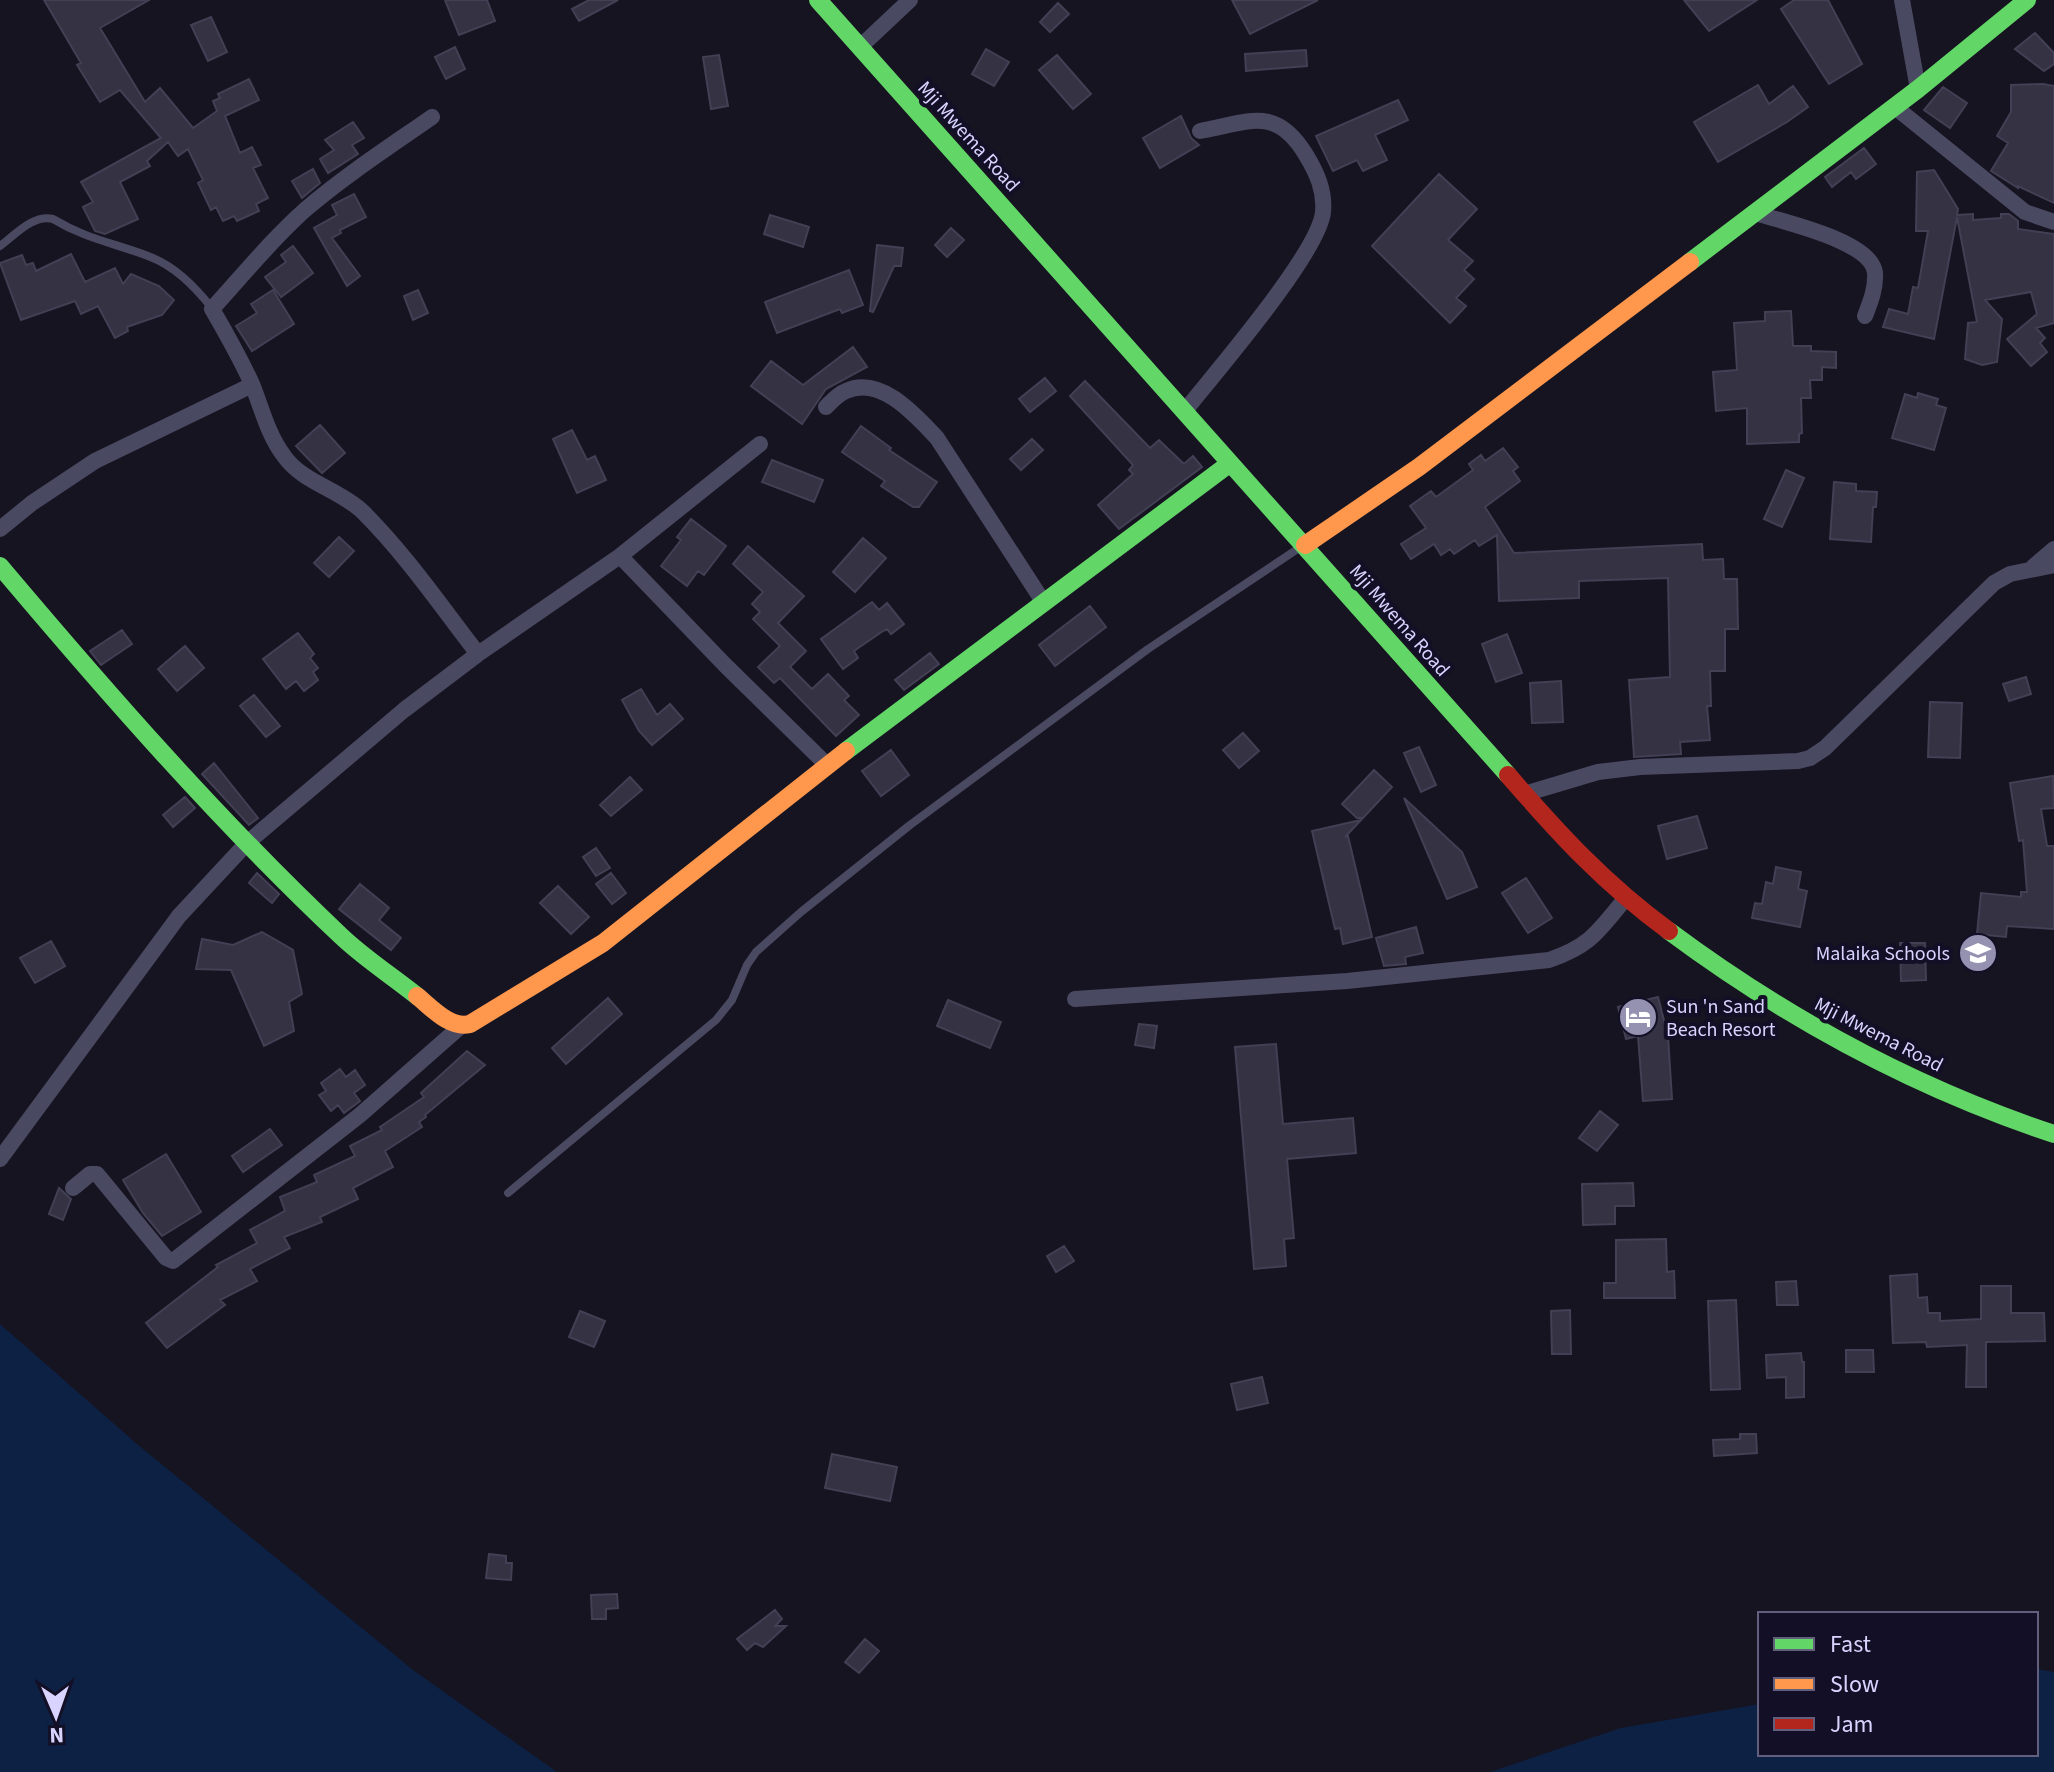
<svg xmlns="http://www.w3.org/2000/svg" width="2054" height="1772" viewBox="0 0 2054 1772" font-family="'Source Sans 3',sans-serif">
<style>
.water{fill:#0d2144}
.building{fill:#343243;stroke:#433f54;stroke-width:2}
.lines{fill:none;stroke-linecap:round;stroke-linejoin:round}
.lane{stroke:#4a4962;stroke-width:8}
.street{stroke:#4a4962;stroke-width:16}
.fast{stroke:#63d668;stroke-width:18}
.slow{stroke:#ff974d;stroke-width:18}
.jam{stroke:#b3261e;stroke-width:18}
.labels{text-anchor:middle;stroke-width:8;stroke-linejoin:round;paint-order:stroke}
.street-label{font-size:20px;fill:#d9d4ff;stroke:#130f26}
.poi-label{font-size:20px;fill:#d9d4ff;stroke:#130f26;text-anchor:end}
</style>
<rect width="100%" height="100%" fill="#161421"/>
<path class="water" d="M 0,1324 L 137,1444 L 413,1670 L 557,1772 L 0,1772 Z
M 2036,1669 L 2054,1672 L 2054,1772 L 1490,1772 L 1621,1728 L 1760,1704 L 1760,1754 L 2036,1754 Z"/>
<path class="building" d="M 44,0 L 149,0 L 100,28 L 145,102 L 160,88 L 193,128 L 217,111 L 213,101 L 220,98 L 218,94 L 249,79 L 259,100 L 225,116 L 240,153 L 252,147 L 261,165 L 253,168 L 268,198 L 256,204 L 259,211 L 237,221 L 234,216 L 223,221 L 216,207 L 211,210 L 198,183 L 203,180 L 188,149 L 178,156 L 168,142 L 147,161 L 150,166 L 120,182 L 138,219 L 105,234 L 95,231 L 83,207 L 93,202 L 81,182 L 161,138 L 120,90 L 100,102 L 77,65 L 81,63 Z
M 445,0 L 487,0 L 495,21 L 459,35 Z
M 589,0 L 618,0 L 579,21 L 572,9 Z
M 1232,0 L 1318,0 L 1250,34 Z
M 1684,0 L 1757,0 L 1709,31 Z
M 1794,0 L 1828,0 L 1862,64 L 1829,84 L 1781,9 Z
M 1058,3 L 1069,14 L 1050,32 L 1040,22 Z
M 211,17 L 227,52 L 208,61 L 191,25 Z
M 2035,33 L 2054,53 L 2054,64 L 2044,71 L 2015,49 Z
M 455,47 L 465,69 L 446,79 L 435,57 Z
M 986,49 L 1009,62 L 994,86 L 972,74 Z
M 1306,50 L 1307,66 L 1246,71 L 1245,54 Z
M 719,55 L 728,106 L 711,109 L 703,57 Z
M 1057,55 L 1091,94 L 1073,109 L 1039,70 Z
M 2043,84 L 2054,86 L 2054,203 L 2018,186 L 2018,188 L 1991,171 L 2008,143 L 1997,136 L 2011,112 L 2011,85 Z
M 1758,85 L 1769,104 L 1793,86 L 1808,107 L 1787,122 L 1718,162 L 1694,122 Z
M 1943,87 L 1967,103 L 1950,128 L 1924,110 Z
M 1398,100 L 1408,120 L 1375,135 L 1387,160 L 1363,171 L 1357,160 L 1333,171 L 1316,136 Z
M 1181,116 L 1191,138 L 1199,145 L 1160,168 L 1143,138 Z
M 353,122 L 364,138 L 352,145 L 358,154 L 328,173 L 320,159 L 334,150 L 325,140 Z
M 1864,148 L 1876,164 L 1856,179 L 1851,172 L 1832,187 L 1825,177 Z
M 313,169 L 320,183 L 302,198 L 292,181 Z
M 1934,170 L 1958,209 L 1957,215 L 1973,214 L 1973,220 L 2001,218 L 2001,214 L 2009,214 L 2018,221 L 2018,229 L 2054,234 L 2054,323 L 2036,328 L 2045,338 L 2040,343 L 2047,352 L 2031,366 L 2007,339 L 2037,314 L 2031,292 L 1985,300 L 2002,319 L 1997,362 L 1982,365 L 1965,359 L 1968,323 L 1977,322 L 1957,217 L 1934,339 L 1883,327 L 1889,309 L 1908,314 L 1913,287 L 1918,288 L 1928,231 L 1916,231 L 1917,172 Z
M 1439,174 L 1477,209 L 1448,240 L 1473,261 L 1464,270 L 1474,279 L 1456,298 L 1466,306 L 1450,323 L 1372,246 Z
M 354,194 L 366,217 L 340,230 L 341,233 L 332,238 L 360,276 L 347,286 L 314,228 L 337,215 L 332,205 Z
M 770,215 L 809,227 L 803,247 L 764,234 Z
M 951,228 L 964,240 L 947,257 L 935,245 Z
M 877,245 L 903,248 L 901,266 L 894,266 L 873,312 L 870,311 Z
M 293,246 L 313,273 L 281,297 L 265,277 L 286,262 L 281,255 Z
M 71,254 L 85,282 L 115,268 L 123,284 L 131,274 L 159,286 L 174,300 L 162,315 L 127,327 L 128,331 L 115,338 L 98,306 L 81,314 L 75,301 L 21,320 L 0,263 L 22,255 L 26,265 L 33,263 L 36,271 Z
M 849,270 L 863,305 L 842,313 L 840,309 L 777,333 L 765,302 Z
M 273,290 L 294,324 L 252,351 L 236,326 L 257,313 L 251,304 Z
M 418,290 L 428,313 L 413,320 L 404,296 Z
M 1791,311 L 1793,346 L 1811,346 L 1811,351 L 1836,352 L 1836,368 L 1822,367 L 1822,380 L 1810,380 L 1811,398 L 1801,398 L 1802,433 L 1799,434 L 1799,442 L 1747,444 L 1747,408 L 1716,411 L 1713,372 L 1737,370 L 1734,323 L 1765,321 L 1765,312 Z
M 853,347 L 867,367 L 826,389 L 802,424 L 751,386 L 771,361 L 803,385 Z
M 1045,378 L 1056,391 L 1030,412 L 1019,399 Z
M 1085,381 L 1150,448 L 1159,440 L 1184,464 L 1193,456 L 1202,467 L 1119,529 L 1098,505 L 1133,474 L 1129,470 L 1133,465 L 1070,396 Z
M 1918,393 L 1938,399 L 1936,405 L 1946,408 L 1934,450 L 1892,438 L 1905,394 L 1917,398 Z
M 320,425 L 345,453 L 322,473 L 296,446 Z
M 861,426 L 891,448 L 889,450 L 937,482 L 919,507 L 913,507 L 881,486 L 885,481 L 842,452 Z
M 572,430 L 587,460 L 595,456 L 606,480 L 577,493 L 553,439 Z
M 1032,439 L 1043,450 L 1021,470 L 1010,459 Z
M 1503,448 L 1518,467 L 1513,471 L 1520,481 L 1485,507 L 1514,553 L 1702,544 L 1703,560 L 1723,559 L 1724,579 L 1737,579 L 1738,629 L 1725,629 L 1725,671 L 1710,671 L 1711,706 L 1707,706 L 1710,740 L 1680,742 L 1681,754 L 1634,757 L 1629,680 L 1670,677 L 1668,578 L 1579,581 L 1579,598 L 1499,601 L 1497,535 L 1479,546 L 1475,540 L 1454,554 L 1450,549 L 1441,555 L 1434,544 L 1411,559 L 1401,544 L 1426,528 L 1410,506 L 1431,491 L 1436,497 L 1473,470 L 1469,464 L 1481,455 L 1485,461 Z
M 772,460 L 823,480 L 814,502 L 762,482 Z
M 1786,470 L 1804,478 L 1782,527 L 1764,519 Z
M 1834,482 L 1856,484 L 1856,491 L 1877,492 L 1876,507 L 1873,507 L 1871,542 L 1830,539 Z
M 691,519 L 726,546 L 704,575 L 698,571 L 687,586 L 661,566 L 681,540 L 677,537 Z
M 339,537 L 354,551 L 329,577 L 314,563 Z
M 863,538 L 886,558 L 855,592 L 833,572 Z
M 748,546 L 804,596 L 778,623 L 806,651 L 790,667 L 812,689 L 828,674 L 849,696 L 844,700 L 859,715 L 836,736 L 780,678 L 774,683 L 758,667 L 780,646 L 753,619 L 760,612 L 752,604 L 763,592 L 733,564 Z
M 872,602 L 879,610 L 887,603 L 904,624 L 891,634 L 887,629 L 880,633 L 854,651 L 858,658 L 843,669 L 821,639 Z
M 1090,606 L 1106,627 L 1055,666 L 1039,645 Z
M 122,630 L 132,644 L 101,665 L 90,651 Z
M 298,633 L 314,654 L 310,658 L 318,668 L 313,672 L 318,680 L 304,691 L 296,681 L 286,689 L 263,659 Z
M 1507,634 L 1522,673 L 1496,682 L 1482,644 Z
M 185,646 L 204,668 L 177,691 L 158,669 Z
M 930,653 L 939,664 L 904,690 L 895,680 Z
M 2026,677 L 2031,694 L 2009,701 L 2003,684 Z
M 1561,681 L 1563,722 L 1532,723 L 1530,683 Z
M 641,689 L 657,715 L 670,704 L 683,719 L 652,745 L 639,731 L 622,700 Z
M 254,695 L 280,726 L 266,737 L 240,706 Z
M 1930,702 L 1962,703 L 1960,758 L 1928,757 Z
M 1243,733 L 1259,751 L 1239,768 L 1223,750 Z
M 1419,747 L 1436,785 L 1421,792 L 1404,753 Z
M 891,750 L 909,775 L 881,796 L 862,771 Z
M 214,763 L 258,818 L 249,825 L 202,774 Z
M 1374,770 L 1392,787 L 1363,818 L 1357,818 L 1342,804 Z
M 2053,776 L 2054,808 L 2041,809 L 2047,846 L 2054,846 L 2054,929 L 2007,926 L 2006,937 L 1977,934 L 1981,893 L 2021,897 L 2021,892 L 2027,892 L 2023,840 L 2019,841 L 2010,783 Z
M 630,777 L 642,790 L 611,816 L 600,805 Z
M 185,797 L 195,808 L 173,827 L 163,815 Z
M 1404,798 L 1462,852 L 1477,887 L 1447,899 Z
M 1697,816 L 1707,848 L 1667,859 L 1658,826 Z
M 1361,820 L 1345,837 L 1348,836 L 1372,937 L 1343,944 L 1340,928 L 1335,929 L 1312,831 Z
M 596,848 L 610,868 L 596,876 L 583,857 Z
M 1776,867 L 1801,872 L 1798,889 L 1807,891 L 1800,927 L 1752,918 L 1755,903 L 1762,904 L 1766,882 L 1773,884 Z
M 257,873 L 279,894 L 272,903 L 249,883 Z
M 611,873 L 626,893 L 612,904 L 596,884 Z
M 1526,878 L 1552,918 L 1528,933 L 1502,893 Z
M 360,884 L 389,908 L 379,920 L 401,938 L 391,950 L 339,909 Z
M 558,886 L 589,917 L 571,934 L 540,903 Z
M 1416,927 L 1423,953 L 1405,957 L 1406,964 L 1384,966 L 1376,938 Z
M 262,932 L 293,950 L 302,994 L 289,1002 L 294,1031 L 264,1046 L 231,970 L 196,969 L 202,939 L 233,945 Z
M 51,941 L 65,966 L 35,983 L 20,958 Z
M 1900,943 L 1925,943 L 1926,980 L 1901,981 Z
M 1658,997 L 1668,1036 L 1672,1099 L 1643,1101 L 1638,1036 L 1626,1039 L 1618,1007 Z
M 608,998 L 622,1014 L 566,1064 L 552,1048 Z
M 948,1000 L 1001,1022 L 990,1048 L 937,1026 Z
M 1139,1024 L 1157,1026 L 1154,1048 L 1135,1045 Z
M 1276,1044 L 1283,1124 L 1353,1118 L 1356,1153 L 1287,1159 L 1294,1238 L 1284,1239 L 1286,1266 L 1254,1269 L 1235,1047 Z
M 467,1051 L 485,1065 L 425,1115 L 426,1117 L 419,1122 L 422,1127 L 385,1151 L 393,1167 L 353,1188 L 358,1199 L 320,1217 L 322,1222 L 284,1237 L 290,1248 L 250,1269 L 257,1281 L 220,1300 L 225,1305 L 167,1348 L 146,1323 L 218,1267 L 216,1265 L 257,1243 L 250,1230 L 285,1211 L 280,1197 L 317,1182 L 314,1175 L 355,1156 L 350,1146 L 382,1130 L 380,1127 L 424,1097 L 421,1093 Z
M 340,1069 L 346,1077 L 355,1070 L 365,1085 L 354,1093 L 360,1101 L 344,1113 L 338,1105 L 331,1111 L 319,1095 L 326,1091 L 321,1083 Z
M 1600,1111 L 1618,1125 L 1597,1151 L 1579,1138 Z
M 270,1129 L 282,1145 L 243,1172 L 232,1156 Z
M 166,1154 L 201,1212 L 162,1236 L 143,1213 L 123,1180 Z
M 1633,1183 L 1634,1206 L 1615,1206 L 1615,1224 L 1583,1225 L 1582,1184 Z
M 59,1188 L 71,1199 L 63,1220 L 49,1214 Z
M 1666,1239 L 1667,1272 L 1674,1271 L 1675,1298 L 1604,1298 L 1604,1283 L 1616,1283 L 1616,1240 Z
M 1064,1246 L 1074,1261 L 1056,1272 L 1047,1256 Z
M 1917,1274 L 1918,1298 L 1927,1297 L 1928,1313 L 1940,1313 L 1940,1321 L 1981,1319 L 1981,1286 L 2011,1286 L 2011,1313 L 2044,1313 L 2045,1341 L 1986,1342 L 1986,1387 L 1966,1387 L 1967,1345 L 1927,1347 L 1926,1342 L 1893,1343 L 1890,1276 Z
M 1796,1281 L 1798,1305 L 1777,1305 L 1776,1282 Z
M 1736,1300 L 1740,1389 L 1711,1390 L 1708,1301 Z
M 1570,1310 L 1571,1354 L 1552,1354 L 1551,1311 Z
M 580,1311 L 605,1321 L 594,1347 L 569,1337 Z
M 1846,1350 L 1873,1350 L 1874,1372 L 1846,1372 Z
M 1801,1353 L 1802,1362 L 1804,1362 L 1804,1397 L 1786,1398 L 1786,1377 L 1767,1378 L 1766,1355 Z
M 1262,1377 L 1268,1403 L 1237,1410 L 1231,1384 Z
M 1740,1434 L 1756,1434 L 1757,1453 L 1714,1456 L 1713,1440 L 1740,1439 Z
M 832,1454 L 897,1467 L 890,1501 L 825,1488 Z
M 489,1554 L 506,1556 L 506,1563 L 512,1563 L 511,1580 L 486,1578 Z
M 617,1594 L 618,1608 L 606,1609 L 606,1619 L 592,1619 L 591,1595 Z
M 775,1610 L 782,1619 L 775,1626 L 786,1626 L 763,1647 L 755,1643 L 747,1650 L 737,1639 Z
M 865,1639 L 879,1651 L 859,1673 L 845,1662 Z"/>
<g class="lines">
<path class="lane" d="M 0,246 C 15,235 33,214 53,219 C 86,239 114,243 148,256 C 175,266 194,286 212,308
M 508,1193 L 716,1020 L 732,1000 L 747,965 L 756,952 L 801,912 L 910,825 L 1148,649 L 1302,546"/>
<path class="street" d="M 1902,0 L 1918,89
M 860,47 L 910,0
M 1895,107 L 2025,212 L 2054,222
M 432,117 C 389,147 346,175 306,209 C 272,239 243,275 212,309 C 226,333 240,358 252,384 C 262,409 268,435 284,456 C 303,483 339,489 363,512 C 406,555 441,606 478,654
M 1755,213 C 1783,222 1872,241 1875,273 C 1876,289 1870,303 1865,316
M 826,407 C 832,401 838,394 846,391 C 881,375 916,416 937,438 L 1044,603
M 1184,412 C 1214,374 1319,253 1323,212 C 1325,191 1317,173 1306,155 C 1276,105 1249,122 1200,131
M 0,529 L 32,503 L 95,461 L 252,385
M 620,556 L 725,665 L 827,765
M 2033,567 L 2054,549
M 1524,794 L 1598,772 L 1640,767 L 1798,761 L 1810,758 L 1825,748 L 1994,583 L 2010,574 L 2054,565
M 1075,999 L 1347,981 L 1549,960 C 1590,946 1598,932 1625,899
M 0,1159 L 179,916 L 247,843 L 404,710 L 478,654 L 620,556 L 760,444
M 73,1188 L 90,1174 L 97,1174 L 166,1258 L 173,1261 L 360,1115 L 461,1026"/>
<path class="fast" d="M 818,0 L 1508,775
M 1690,262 L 1918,89 L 2027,0
M 0,566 C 108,694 219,821 341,936 C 364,958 392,976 417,996
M 846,751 L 1229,464
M 1669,931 C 1786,1018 1915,1088 2054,1134"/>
<path class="slow" d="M 1305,545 L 1419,467 L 1690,262
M 417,996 C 432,1008 450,1029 470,1024 L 603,943 L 846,751"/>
<path class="jam" d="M 1508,775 C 1560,835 1605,884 1669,931"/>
</g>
<defs>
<g id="school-disc" transform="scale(2)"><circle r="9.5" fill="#9591b1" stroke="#130f26"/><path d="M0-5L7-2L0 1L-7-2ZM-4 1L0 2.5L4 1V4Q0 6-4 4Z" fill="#fff"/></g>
<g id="hotel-disc" transform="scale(2)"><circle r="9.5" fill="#9591b1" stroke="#130f26"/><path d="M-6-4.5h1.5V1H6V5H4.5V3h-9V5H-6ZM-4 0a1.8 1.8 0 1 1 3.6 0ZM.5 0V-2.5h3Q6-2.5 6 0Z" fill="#fff"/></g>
</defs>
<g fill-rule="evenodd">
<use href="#school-disc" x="1978" y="953"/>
<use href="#hotel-disc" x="1638" y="1017"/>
</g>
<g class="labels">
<g class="street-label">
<text transform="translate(969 136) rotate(48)" y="7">Mji Mwema Road</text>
<text transform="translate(1400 620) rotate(49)" y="7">Mji Mwema Road</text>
<text transform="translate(1879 1034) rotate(27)" y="7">Mji Mwema Road</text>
</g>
<g class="poi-label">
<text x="1950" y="960">Malaika Schools</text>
<text x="1666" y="1013" text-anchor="start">Sun 'n Sand<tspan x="1666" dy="23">Beach Resort</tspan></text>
</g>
</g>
<rect x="1758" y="1612" width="280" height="144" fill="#130f26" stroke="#625e7d" stroke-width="2"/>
<rect x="1774" y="1638" width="40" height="12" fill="#63d668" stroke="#625e7d" stroke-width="2"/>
<text x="1830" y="1652" font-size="24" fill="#d9d4ff">Fast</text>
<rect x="1774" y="1678" width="40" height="12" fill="#ff974d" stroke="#625e7d" stroke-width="2"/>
<text x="1830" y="1692" font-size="24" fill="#d9d4ff">Slow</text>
<rect x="1774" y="1718" width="40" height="12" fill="#b3261e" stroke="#625e7d" stroke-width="2"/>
<text x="1830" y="1732" font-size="24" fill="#d9d4ff">Jam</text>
<g transform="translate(56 1716) rotate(178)" stroke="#130f26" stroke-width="6" paint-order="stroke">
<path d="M0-6L14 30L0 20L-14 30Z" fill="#d9d4ff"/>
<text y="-12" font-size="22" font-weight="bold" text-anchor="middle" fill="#d9d4ff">N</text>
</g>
</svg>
